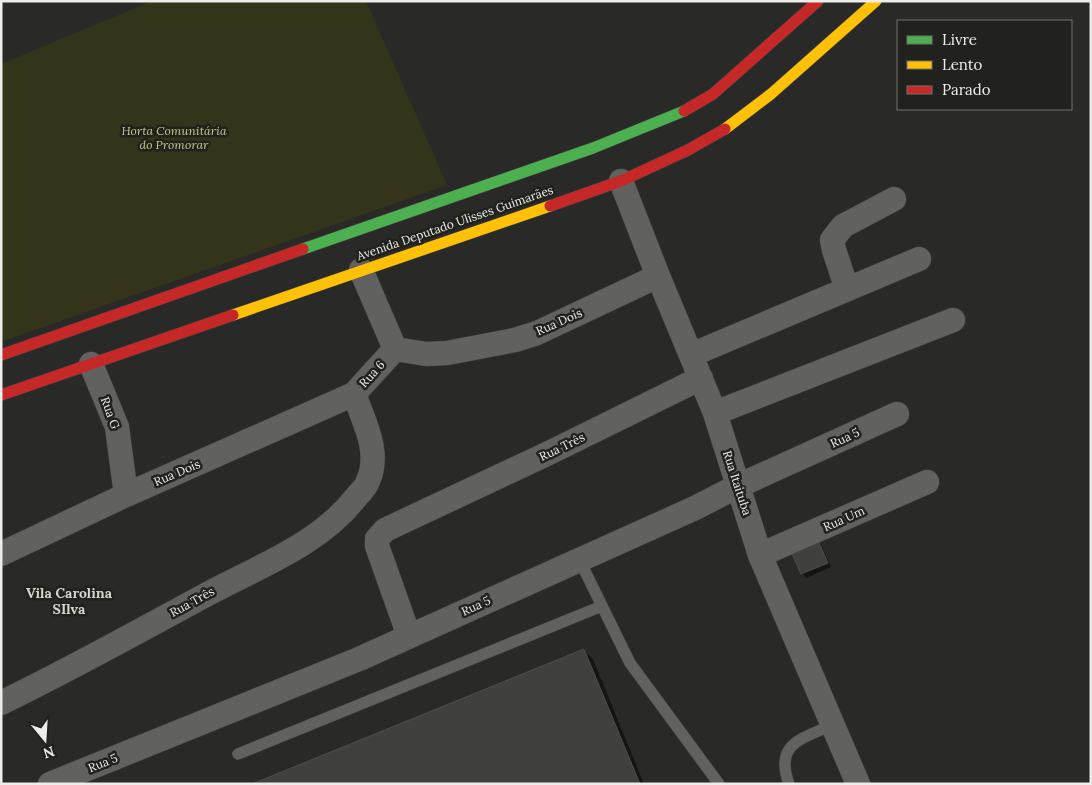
<svg xmlns="http://www.w3.org/2000/svg" width="1092" height="785" viewBox="0 0 1092 785" font-family="Lora,serif">
<style>
.green{fill:#34341b}
.shadow{fill:#0007}
.building{fill:#40403e;stroke:#4e4e4c}
.lines{fill:none;stroke-linecap:round;stroke-linejoin:round}
.lane-casing{stroke:#464644;stroke-width:12}
.street-casing{stroke:#464644;stroke-width:25}
.fast-casing{stroke:#464644;stroke-width:12}
.slow-casing{stroke:#464644;stroke-width:12}
.jam-casing{stroke:#464644;stroke-width:12}
.lane{stroke:#616160;stroke-width:11}
.street{stroke:#616160;stroke-width:24}
.fast{stroke:#4caf50;stroke-width:11}
.slow{stroke:#ffc107;stroke-width:11}
.jam{stroke:#c62828;stroke-width:11}
.labels{text-anchor:middle;stroke-width:5;stroke-linejoin:round;paint-order:stroke}
.park-label{font-size:12px;font-style:italic;fill:#c7c787;stroke:#21211d}
.street-label{font-size:12px;fill:#ededea;stroke:#21211d}
.neighbourhood-label{font-size:14px;font-weight:bold;fill:#d4d4cf;stroke:#21211d}
</style>
<rect width="100%" height="100%" fill="#292927"/>
<path class="green" d="M 152,1 L 366,1 L 447,185 L 1,342 L 1,64 Z"/>
<path class="shadow" d="M 817,539 L 821,544 L 831,567 L 806,578 L 802,573 Z
M 584,650 L 593,659 L 644,784 L 255,784 Z"/>
<path class="building" d="M 817,538 L 828,563 L 801,574 L 790,549 Z
M 584,649 L 640,784 L 252,784 Z"/>
<g class="lines">
<g class="lane-casing">
<path id="lane" d="M 579,559 L 630,663 L 719,784
M 238,754 L 602,606
M 789,784 C 774,743 802,739 832,725"/>
</g>
<g class="street-casing">
<path id="street" d="M 621,181 L 658,276 L 715,413 L 760,555 L 858,784
M 361,270 L 395,349
M 847,289 L 834,250 L 832,240 L 843,226 L 894,199
M 395,349 L 426,354 L 447,353 L 515,340 L 537,333 L 658,276
M 691,355 L 919,259
M 91,364 L 117,427 L 126,495
M 715,413 L 953,320
M 1,554 L 126,495 L 354,394 L 395,349
M 760,555 L 927,482
M 409,636 L 377,546 L 377,539 L 385,530 L 551,452 L 701,378
M 1,703 C 69,670 136,633 202,597 C 255,568 320,545 357,496 C 361,492 366,487 368,481 C 381,452 364,422 354,394
M 50,784 L 359,659 L 695,508 L 738,486 L 897,414"/>
</g>
<g class="fast-casing">
<path id="fast" d="M 303,249 L 593,148 L 684,111"/>
</g>
<g class="slow-casing">
<path id="slow" d="M 725,129 L 771,94 L 876,1
M 233,315 L 550,206"/>
</g>
<g class="jam-casing">
<path id="jam" d="M 684,111 L 713,94 L 818,1
M 550,206 L 621,181 L 688,150 L 725,129
M 1,355 L 303,249
M 1,395 L 233,315"/>
</g>
<use href="#lane" class="lane"/>
<use href="#street" class="street"/>
<use href="#fast" class="fast"/>
<use href="#slow" class="slow"/>
<use href="#jam" class="jam"/>
</g>
<g class="labels">
<g class="park-label">
<text x="174" y="135">Horta Comunitária<tspan x="174" dy="14">do Promorar</tspan></text>
</g>
<g class="street-label">
<text transform="translate(455 223) rotate(-19)" y="4">Avenida Deputado Ulisses Guimarães</text>
<text transform="translate(559 322) rotate(-24)" y="4">Rua Dois</text>
<text transform="translate(372 374) rotate(-48)" y="4">Rua 6</text>
<text transform="translate(110 413) rotate(70)" y="4">Rua G</text>
<text transform="translate(845 438) rotate(-25)" y="4">Rua 5</text>
<text transform="translate(562 447) rotate(-26)" y="4">Rua Três</text>
<text transform="translate(177 473) rotate(-23)" y="4">Rua Dois</text>
<text transform="translate(737 483) rotate(72)" y="4">Rua Itaituba</text>
<text transform="translate(844 519) rotate(-24)" y="4">Rua Um</text>
<text transform="translate(192 602) rotate(-29)" y="4">Rua Três</text>
<text transform="translate(476 606) rotate(-24)" y="4">Rua 5</text>
<text transform="translate(103 763) rotate(-22)" y="4">Rua 5</text>
</g>
<g class="neighbourhood-label">
<text x="69" y="598">Vila Carolina<tspan x="69" dy="16">SIlva</tspan></text>
</g>
</g>
<rect width="1092" height="785" fill="none" stroke="#ededea" stroke-width="5"/>
<rect x="897" y="20" width="175" height="90" fill="#21211d" stroke="#73736f"/>
<rect x="907" y="36" width="25" height="8" fill="#4caf50" stroke="#73736f"/>
<text x="942" y="45" font-size="15" fill="#ededea">Livre</text>
<rect x="907" y="61" width="25" height="8" fill="#ffc107" stroke="#73736f"/>
<text x="942" y="70" font-size="15" fill="#ededea">Lento</text>
<rect x="907" y="86" width="25" height="8" fill="#c62828" stroke="#73736f"/>
<text x="942" y="95" font-size="15" fill="#ededea">Parado</text>
<g transform="translate(45 740) rotate(162)" stroke="#21211d" stroke-width="4" paint-order="stroke">
<path d="M0-4L9 19L0 12L-9 19Z" fill="#ededea"/>
<text y="-8" font-size="14" font-weight="bold" text-anchor="middle" fill="#ededea">N</text>
</g>
</svg>
